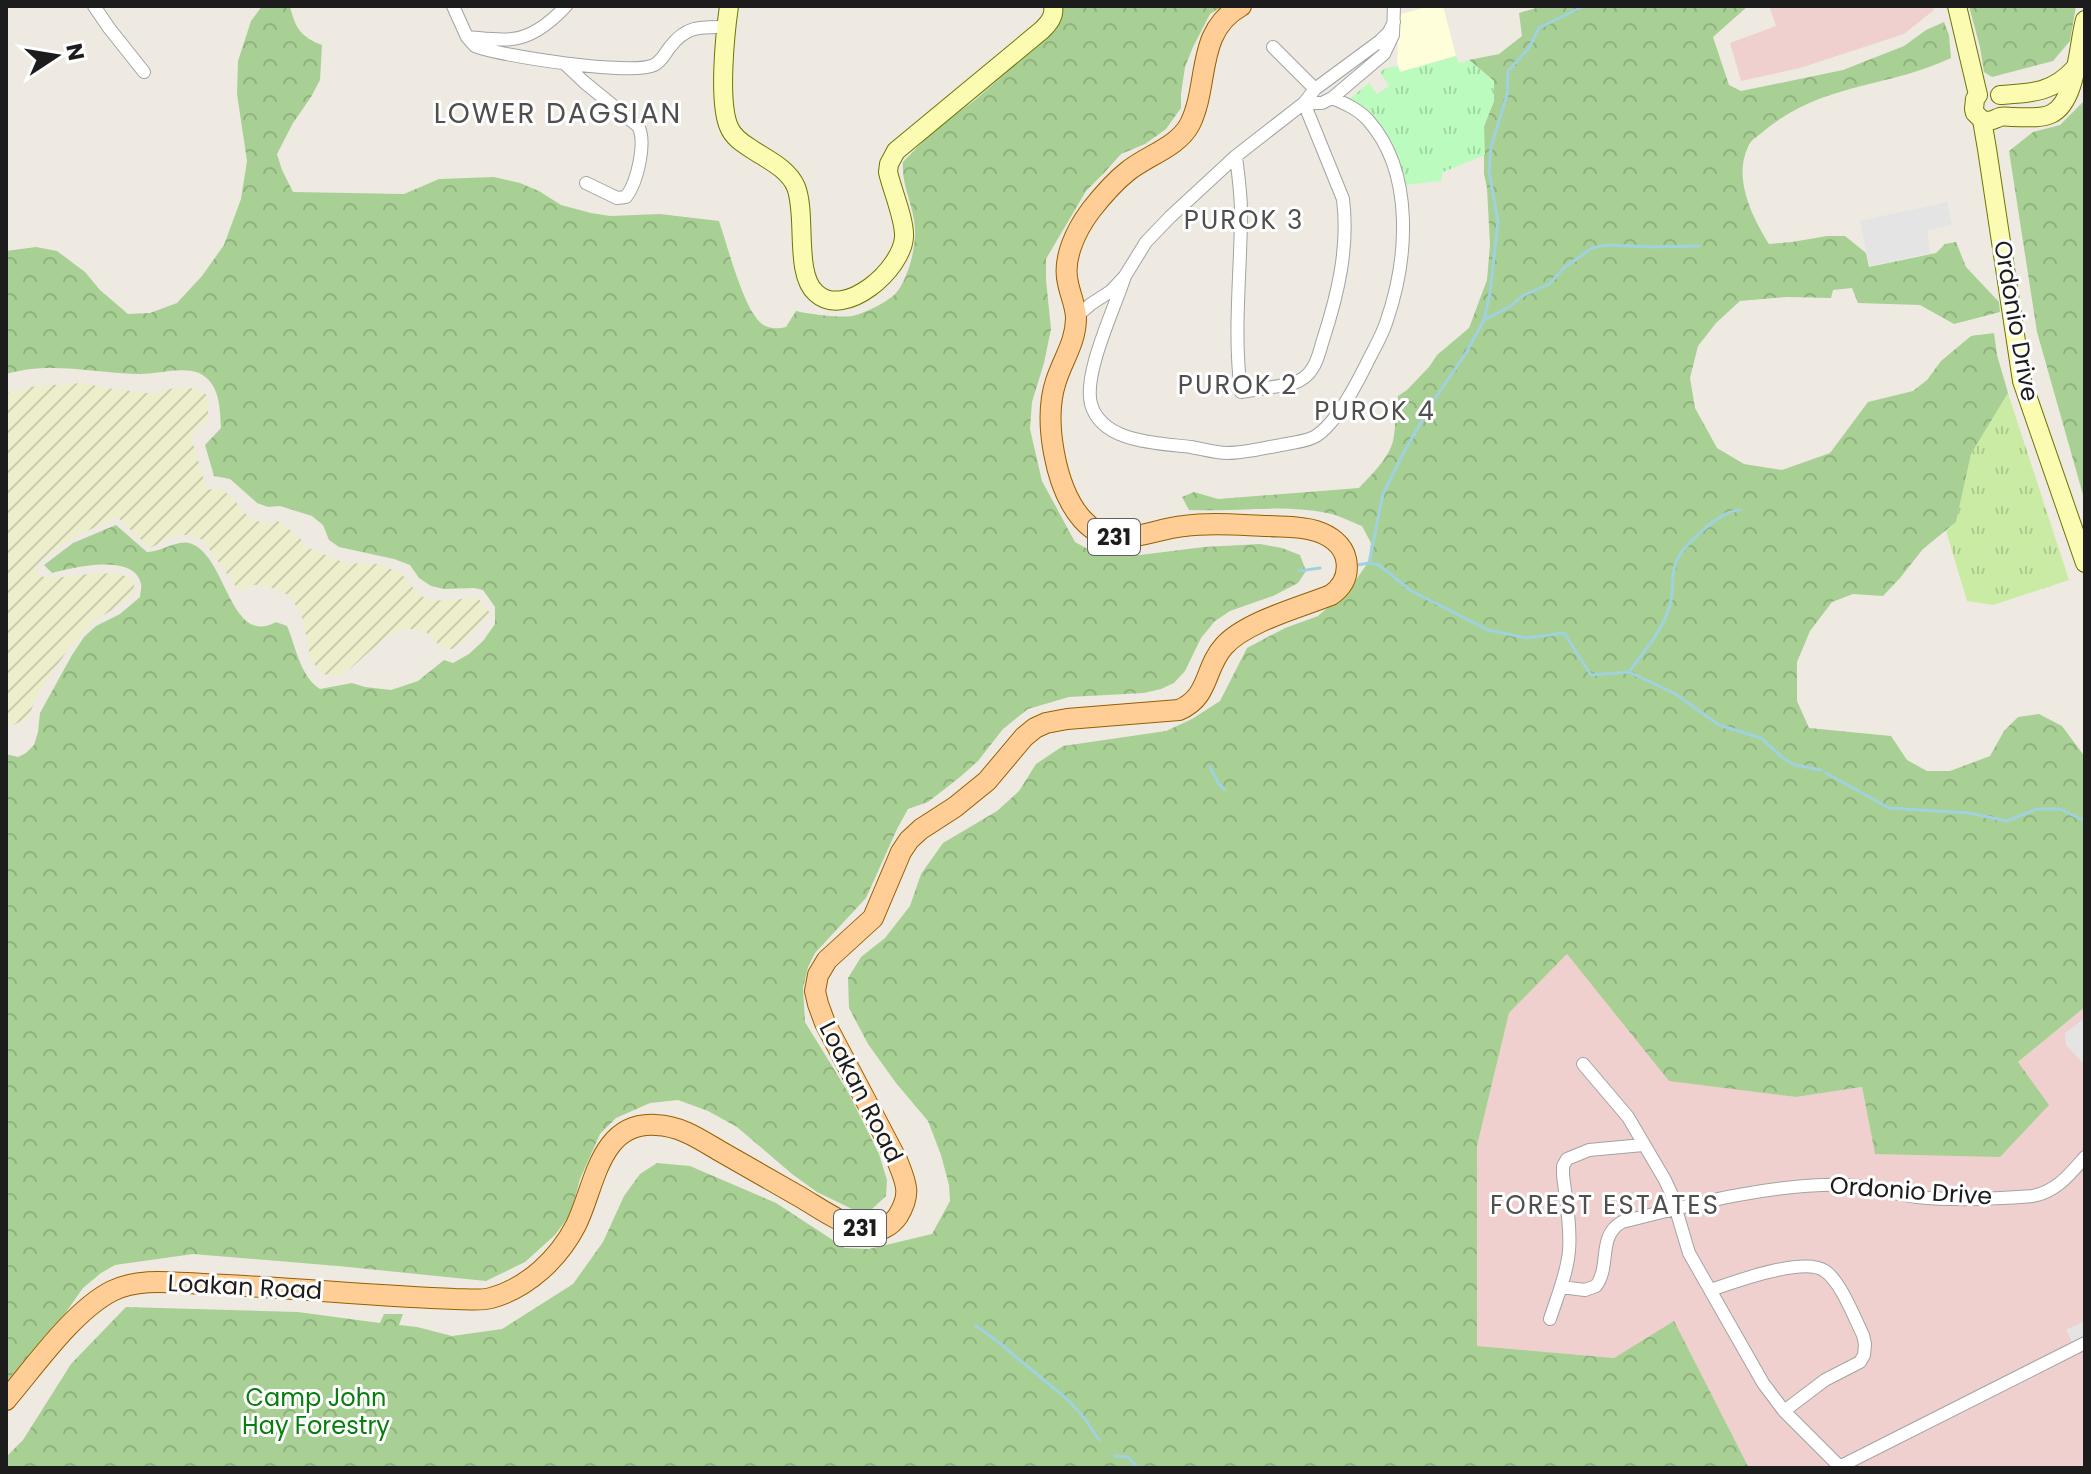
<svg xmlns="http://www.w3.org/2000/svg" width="2091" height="1474" viewBox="0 0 2091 1474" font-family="Poppins,sans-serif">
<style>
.commercial{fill:#f0d0cf}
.education{fill:#fffeda}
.farmland{fill:url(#farmland-furrows)}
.grass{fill:url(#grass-tufts)}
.forest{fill:url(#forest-crowns)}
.park{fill:url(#park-tufts)}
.parking{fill:#e4e4e4}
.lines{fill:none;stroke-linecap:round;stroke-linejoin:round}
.stream{stroke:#9fd2de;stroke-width:3}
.street-casing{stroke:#a3a3a3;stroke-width:14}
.secondary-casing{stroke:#6d7600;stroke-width:20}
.primary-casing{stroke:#955f00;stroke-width:22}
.street{stroke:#fff;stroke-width:12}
.secondary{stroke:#fbfcb2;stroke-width:18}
.primary{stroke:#ffce96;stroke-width:20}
.labels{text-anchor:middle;stroke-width:6;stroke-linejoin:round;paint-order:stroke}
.shield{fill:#fff;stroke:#606060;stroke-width:2}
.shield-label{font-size:22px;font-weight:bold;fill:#1c1c1c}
.street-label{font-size:24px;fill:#1c1c1c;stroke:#fff}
.park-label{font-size:24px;fill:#077e0d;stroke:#fff}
.neighbourhood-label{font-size:26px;letter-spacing:2px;fill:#4f4f4f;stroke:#fff}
.quarter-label{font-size:28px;letter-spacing:2px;fill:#4f4f4f;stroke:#fff}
</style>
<defs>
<pattern id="farmland-furrows" width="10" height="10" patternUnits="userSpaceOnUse" patternTransform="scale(2)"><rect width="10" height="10" fill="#edeecb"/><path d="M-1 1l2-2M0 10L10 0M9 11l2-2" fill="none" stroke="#cbccae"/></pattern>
<pattern id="grass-tufts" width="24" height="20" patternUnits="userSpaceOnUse" patternTransform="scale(2)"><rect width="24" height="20" fill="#caeba4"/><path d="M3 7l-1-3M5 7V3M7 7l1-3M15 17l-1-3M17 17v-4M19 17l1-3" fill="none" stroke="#adc98d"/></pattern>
<pattern id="forest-crowns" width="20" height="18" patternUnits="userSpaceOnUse" patternTransform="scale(2)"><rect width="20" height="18" fill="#a8d094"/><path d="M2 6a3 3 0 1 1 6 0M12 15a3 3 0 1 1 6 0" fill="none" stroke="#90b27f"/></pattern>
<pattern id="park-tufts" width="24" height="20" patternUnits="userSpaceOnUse" patternTransform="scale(2)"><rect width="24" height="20" fill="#bbfbbe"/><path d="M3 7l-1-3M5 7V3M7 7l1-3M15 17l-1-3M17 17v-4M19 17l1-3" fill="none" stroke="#a0d7a3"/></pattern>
</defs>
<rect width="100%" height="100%" fill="#eeeae1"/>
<path class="commercial" d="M 1769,6 L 1933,6 L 1934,10 L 1904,34 L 1800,68 L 1741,81 L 1730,43 L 1776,26 Z
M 1568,953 L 1669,1080 L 1796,1097 L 1862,1087 L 1875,1154 L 2018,1062 L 2085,1007 L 2085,1468 L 1749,1468 L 1674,1322 L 1614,1358 L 1477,1346 L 1477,1146 L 1509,1013 Z"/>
<path class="education" d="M 1431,6 L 1443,6 L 1456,56 L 1400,72 L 1397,61 L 1399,23 L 1401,14 Z"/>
<path class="farmland" d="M 82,383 L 113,389 L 155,394 L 170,389 L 188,387 L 206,394 L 209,421 L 195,429 L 192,440 L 207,490 L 218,488 L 231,496 L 250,519 L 268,524 L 278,521 L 299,537 L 308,548 L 345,563 L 378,564 L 401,573 L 418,594 L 431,601 L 478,598 L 490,613 L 467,638 L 452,649 L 441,647 L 426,632 L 406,628 L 388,635 L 351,668 L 338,676 L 322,674 L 311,660 L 303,621 L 299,610 L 288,595 L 266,585 L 253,585 L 239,591 L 203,540 L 192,536 L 177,534 L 150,548 L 117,517 L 74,537 L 56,549 L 37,565 L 37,576 L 55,578 L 97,573 L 121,574 L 135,582 L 132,595 L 117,607 L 92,622 L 67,651 L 38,693 L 28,718 L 11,726 L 6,723 L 6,393 L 36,386 Z"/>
<path class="grass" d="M 2008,393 L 2069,580 L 1993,605 L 1967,601 L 1946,531 L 1956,522 L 1971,454 Z"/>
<path class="forest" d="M 262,6 L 290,6 C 295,28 301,37 322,45 L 320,80 L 311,97 L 293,123 L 277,154 L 282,170 L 293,192 L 404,194 L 439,179 L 494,177 L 520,183 L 539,191 L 561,205 L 591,213 L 610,216 L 660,214 L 719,221 C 727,244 744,311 762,324 C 769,329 778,329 786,327 L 796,311 C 809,314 839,318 852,316 C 863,314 888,302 896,293 C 908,279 916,248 915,229 C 914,205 901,186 903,162 L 932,132 L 975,100 L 1021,60 L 1051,29 L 1062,6 L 1223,6 L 1210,14 L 1193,47 L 1185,67 L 1181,94 L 1181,108 L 1166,129 L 1145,144 L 1121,154 L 1104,173 L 1086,191 L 1046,259 L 1046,280 L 1051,329 L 1044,363 L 1032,402 L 1030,429 L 1042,481 L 1075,542 L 1095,553 L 1140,555 L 1204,547 L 1260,544 L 1282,548 L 1300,555 L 1306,571 L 1298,583 L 1273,596 L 1230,611 L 1215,621 L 1201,638 L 1185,671 L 1174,683 L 1161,689 L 1144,693 L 1069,697 L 1028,709 L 1003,729 L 978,761 L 960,777 L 928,802 L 908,809 L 897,829 L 866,898 L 815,953 L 808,967 L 803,988 L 805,1022 L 848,1092 L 879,1154 L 887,1180 L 886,1196 L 871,1210 L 852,1209 L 817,1192 L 792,1174 L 737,1127 L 708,1111 L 678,1100 L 650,1103 L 616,1118 L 600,1134 L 580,1179 L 571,1213 L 555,1235 L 525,1262 L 486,1281 L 338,1266 L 193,1254 L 115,1265 L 101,1273 L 83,1288 L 64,1315 L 6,1382 L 6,754 L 18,757 L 26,753 L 34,745 L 38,732 L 40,713 L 72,655 L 84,637 L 96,626 L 120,614 L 140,597 C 140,593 142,588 141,584 C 134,552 72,568 52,573 L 44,565 L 73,543 L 116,525 L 147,552 C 161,552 176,540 189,543 C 227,553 229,648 276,622 L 287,626 C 296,647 300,676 320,689 L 352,683 L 365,687 L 391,690 L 418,681 L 444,660 L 453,663 L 469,654 L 483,641 L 495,624 L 495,607 L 483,590 L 474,588 L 444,589 L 431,586 L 419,578 L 410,565 L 394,559 L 339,547 L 329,540 L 323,525 L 312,516 L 280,506 L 268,507 L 257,503 L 230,479 L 214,476 L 205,445 L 221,428 C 220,408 220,383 199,373 C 181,366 155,375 137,374 C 93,373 50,361 6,374 L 6,251 L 36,247 L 57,251 L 85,272 L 100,290 L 128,314 L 150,313 L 177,303 L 202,276 L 224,245 L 241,199 L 247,161 L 237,94 L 238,61 L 251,21 Z
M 1543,6 L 1748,6 L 1713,37 L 1729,85 L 1741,91 L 1843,70 L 1904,46 L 1926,30 L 1944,22 L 1949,35 L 1951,58 C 1888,88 1824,82 1765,130 C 1760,135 1750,140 1748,147 C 1733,178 1752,217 1769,244 L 1792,242 L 1827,236 L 1845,236 L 1866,253 L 1869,267 L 1936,253 L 1945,244 L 1956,242 L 1966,267 L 1999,302 L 2000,312 L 1954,324 L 1920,305 L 1858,303 L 1852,288 L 1833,290 L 1831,298 L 1787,297 L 1740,301 L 1716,323 L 1698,346 L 1690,378 L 1695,408 L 1717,448 L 1744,464 L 1782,470 L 1830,453 L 1868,402 L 1913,391 L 1927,380 L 1941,361 L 1971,336 L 1994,333 L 1997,355 L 2008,393 L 1971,454 L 1956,522 L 1923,549 L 1900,578 L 1883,596 L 1853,594 L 1832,602 L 1810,631 L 1797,662 L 1797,701 L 1809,728 L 1891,736 L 1907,760 L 1927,771 L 1950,771 L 1990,756 L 2004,731 L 2018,717 L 2039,714 L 2062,726 L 2085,757 L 2085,1007 L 2018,1062 L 2049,1105 L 2000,1157 L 1875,1154 L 1862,1087 L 1796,1097 L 1669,1081 L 1567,954 L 1509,1013 L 1477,1146 L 1477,1346 L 1614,1358 L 1674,1321 L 1749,1468 L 6,1468 L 6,1457 L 23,1440 L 71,1364 L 126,1307 L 298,1312 L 380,1323 L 384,1314 L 403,1314 L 399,1325 L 417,1327 L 452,1336 L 502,1329 L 573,1284 L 603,1242 L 624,1196 L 640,1174 L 657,1163 L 690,1166 L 776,1203 L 845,1248 L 869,1249 L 932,1234 L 950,1201 L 949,1185 L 941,1155 L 928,1121 L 896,1083 L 868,1044 L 849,1008 L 848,978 L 861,957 L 885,938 L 910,906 L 921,874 L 943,843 L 997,811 L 1019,791 L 1036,764 L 1063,746 L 1166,731 L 1192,719 L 1220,701 L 1247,648 L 1285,628 L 1318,616 L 1351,587 L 1369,561 L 1371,543 L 1362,526 C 1351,522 1339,515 1327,513 C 1281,504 1235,512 1189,510 L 1182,497 L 1194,492 L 1218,499 L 1359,488 C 1371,475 1389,458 1393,441 C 1396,427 1395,411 1398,396 L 1407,390 L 1429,367 L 1437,355 L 1469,328 L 1487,280 L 1490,245 L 1487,188 L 1484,174 L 1484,126 L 1494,101 L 1494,81 L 1469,60 L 1499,54 L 1522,36 L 1519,13 Z
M 1969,6 L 2076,6 L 2070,41 L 2053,61 L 1992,77 L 1984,72 L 1980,47 Z
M 2085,100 L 2085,502 L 2037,332 L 2009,151 L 2033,132 L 2060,125 Z"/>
<path class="park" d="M 1456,56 L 1459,63 L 1469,60 L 1494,81 L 1494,101 L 1484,126 L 1485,155 L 1443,172 L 1441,181 L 1405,185 L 1375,121 L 1366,108 L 1349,99 L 1369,83 L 1377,94 L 1389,86 L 1380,72 L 1386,68 L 1398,66 L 1400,72 Z"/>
<path class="parking" d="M 1947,202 L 1952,225 L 1927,230 L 1930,253 L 1869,266 L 1860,221 Z
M 2085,1018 L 2085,1065 L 2066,1045 L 2065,1033 Z
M 2085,1321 L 2085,1340 L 2074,1345 L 2066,1330 Z"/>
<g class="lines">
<path class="stream" d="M 1484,320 L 1511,306 L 1522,296 L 1549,284 L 1564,268 L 1592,248 L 1606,245 L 1652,247 L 1699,246
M 1369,563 L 1383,494 L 1402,456 L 1430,406 L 1466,353 L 1484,320 L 1490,293 L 1498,222 L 1489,171 L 1491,147 L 1507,95 L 1508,71 L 1529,48 L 1539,28 L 1584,6
M 1357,565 L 1369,563 L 1379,565 L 1410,590 L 1488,630 L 1527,638 L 1564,633 L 1591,675 L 1629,672 L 1674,693 L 1719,725 L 1761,738 L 1784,759 L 1795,765 L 1821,770
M 1299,571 L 1320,568
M 1629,672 C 1643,652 1662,632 1669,608 C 1674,595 1671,579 1675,565 C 1679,549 1713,519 1728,513 C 1729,512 1739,510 1740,510
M 1210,767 L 1219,784 L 1225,790
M 1826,773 L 1889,808 L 1969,813 L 2007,821 L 2037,809 L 2060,809 L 2085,821
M 976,1326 L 997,1341 L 1068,1400 L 1085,1419 L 1099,1440
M 1115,1456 L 1128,1457 L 1138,1468"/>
<g class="street-casing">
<path id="street" d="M 94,6 L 109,28 L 144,72
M 453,6 L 467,37 L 475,46 C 499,56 633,76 654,65 C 662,61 665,53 670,47 C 687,25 701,27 726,27
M 467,37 C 481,38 498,41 512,39 C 533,37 552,21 566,6
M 1273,47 L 1315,89
M 565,64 L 584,82 L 638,126 C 647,142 637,183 626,197 L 617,198 L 586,183
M 1304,103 L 1322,103 L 1332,98 L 1384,54 L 1393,35 L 1394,6
M 1236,156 C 1238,174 1241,193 1241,212 C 1241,272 1233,332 1241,392 L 1292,384 C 1300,381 1308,376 1312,369 C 1318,361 1320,349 1323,340 C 1338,294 1349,247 1343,199 L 1304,103
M 1125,276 C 1115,308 1083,373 1091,404 C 1102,443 1158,443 1191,447 C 1203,449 1215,453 1227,453 C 1247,453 1267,447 1287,444 C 1296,442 1308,441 1316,436 C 1335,424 1355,387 1365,367 C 1372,352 1381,338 1386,323 C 1408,260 1415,173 1368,120 C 1358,109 1344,103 1332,98
M 1076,317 L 1091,304 L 1111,291 L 1125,276 L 1146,242 L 1170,217 L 1236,156 L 1304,103 L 1315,89 L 1380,41 L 1389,32 L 1394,22
M 1583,1064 L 1628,1117 L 1665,1180 L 1671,1193 L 1689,1253 L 1763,1383 L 1784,1411 L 1839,1466
M 1561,1287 L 1585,1290 L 1596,1286 C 1611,1266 1597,1236 1622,1222 C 1693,1204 1772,1183 1845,1185 C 1869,1186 1893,1194 1917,1197 C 1955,1201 1996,1199 2033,1196 C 2057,1191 2069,1175 2085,1157
M 1711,1290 C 1734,1282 1804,1256 1825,1271 C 1841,1282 1854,1317 1863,1335 L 1865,1344 L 1864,1355 L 1860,1362 L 1825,1380 L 1784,1411
M 1550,1319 C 1557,1297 1567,1274 1569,1251 C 1571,1226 1566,1200 1563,1175 L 1563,1166 L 1567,1159 L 1589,1150 L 1643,1145
M 1837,1468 L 2085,1343"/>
</g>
<g class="secondary-casing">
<path id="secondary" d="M 729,6 C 725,34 718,102 729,127 C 733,137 742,143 750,148 C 766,159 788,168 796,187 C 807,215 794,274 816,293 C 845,320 902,269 904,237 C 905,220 892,190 888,172 L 889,164 L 896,151 L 1042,30 C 1049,23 1055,16 1053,6
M 1957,6 L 1978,95 L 1975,99 L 1974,109 L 1975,113 L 1982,120 L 1987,149 L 2022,381 L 2085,563
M 2000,95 C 2031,93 2053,93 2075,68
M 1982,120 C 1991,122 1992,120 2000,117 C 2004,116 2009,117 2013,117 C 2024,117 2040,119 2051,114 C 2077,102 2078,45 2085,20"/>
</g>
<g class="primary-casing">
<path id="primary" d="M 6,1400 C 35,1366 73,1311 112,1291 C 139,1277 175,1283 203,1284 C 287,1287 371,1296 455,1299 C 466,1299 480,1301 491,1298 C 528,1288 559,1258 576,1225 C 595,1187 599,1121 656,1125 C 680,1126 698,1138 718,1150 C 746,1166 774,1182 802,1198 C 822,1210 843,1225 867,1230 C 879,1233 891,1226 898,1216 C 912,1193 906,1183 897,1160 L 825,1023 L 818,1004 L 815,991 L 818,975 L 827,960 L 873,918 L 901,852 L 909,840 L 921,829 L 955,807 L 987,781 L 1024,737 L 1035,728 L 1046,723 L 1067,719 L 1179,710 C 1210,697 1204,668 1224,646 C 1245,622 1301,607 1331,595 C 1344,586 1349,574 1346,559 C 1343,544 1329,535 1316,531 C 1301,526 1284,527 1268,526 C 1240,525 1211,522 1184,526 C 1162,528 1140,538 1118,538 C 1103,538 1092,530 1082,519 C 1055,488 1043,420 1056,381 C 1063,359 1076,342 1076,318 C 1076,307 1070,294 1068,283 C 1062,259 1076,230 1091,210 C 1102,196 1114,182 1128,171 C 1148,155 1178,147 1190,124 C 1210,83 1195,32 1241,6"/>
</g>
<use href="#street" class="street"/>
<use href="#secondary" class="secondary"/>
<use href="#primary" class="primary"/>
</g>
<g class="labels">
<g class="shield">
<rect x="1088" y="519" width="52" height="36" rx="6"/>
<rect x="834" y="1210" width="52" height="36" rx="6"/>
</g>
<g class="shield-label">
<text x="1114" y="545">231</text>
<text x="860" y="1236">231</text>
</g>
<g class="street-label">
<text transform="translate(2016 321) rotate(80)" y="8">Ordonio Drive</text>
<text transform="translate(861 1092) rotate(63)" y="8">Loakan Road</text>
<text transform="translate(1911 1191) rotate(4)" y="8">Ordonio Drive</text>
<text transform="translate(245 1287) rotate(3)" y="8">Loakan Road</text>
</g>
<g class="park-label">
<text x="316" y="1406">Camp John<tspan x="316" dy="28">Hay Forestry</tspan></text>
</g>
<g class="neighbourhood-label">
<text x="1244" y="229">PUROK 3</text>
<text x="1238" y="394">PUROK 2</text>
<text x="1375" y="420">PUROK 4</text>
<text x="1605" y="1214">FOREST ESTATES</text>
</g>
<g class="quarter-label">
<text x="558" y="123">LOWER DAGSIAN</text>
</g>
</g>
<rect width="2091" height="1474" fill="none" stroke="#1c1c1c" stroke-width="16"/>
<g transform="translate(56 56) rotate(78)" stroke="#ffffff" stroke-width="6" paint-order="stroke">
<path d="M0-6L14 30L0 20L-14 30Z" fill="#1c1c1c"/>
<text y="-12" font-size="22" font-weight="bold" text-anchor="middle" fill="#1c1c1c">N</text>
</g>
</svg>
